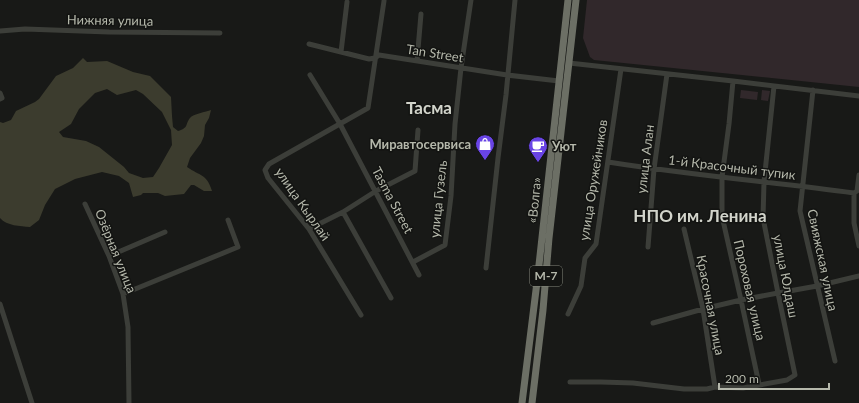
<svg xmlns="http://www.w3.org/2000/svg" width="859" height="403" viewBox="0 0 859 403" font-family="Lato,sans-serif">
<style>
.green{fill:#31282b}
.water{fill:#3c3c2e;fill-rule:evenodd}
.lines{fill:none;stroke-linecap:round;stroke-linejoin:round}
.minor{stroke:#3c3e39;stroke-width:5}
.highway{stroke:#6c6f65;stroke-width:7}
.labels{text-anchor:middle;stroke-width:3;stroke-linejoin:round;paint-order:stroke}
.shield{fill:#131412;stroke:#84877d;stroke-width:1}
.shield-label{font-size:12px;font-weight:bold;fill:#b5b8ab}
.street-label{font-size:13px;fill:#b5b8ab;stroke:#131412}
.poi-label{font-size:13px;font-weight:bold;fill:#b5b8ab;stroke:#131412;text-anchor:end}
.district-label{font-size:17px;font-weight:bold;fill:#d2d4cb;stroke:#131412}
</style>
<rect width="100%" height="100%" fill="#181917"/>
<path class="green" d="M 587,0 L 859,0 L 859,87 L 594,60 L 590,57 L 583,38 Z
M 741,90 L 758,92 L 757,100 L 740,98 Z
M 762,90 L 770,91 L 768,101 L 761,100 Z"/>
<path class="water" d="M 83,58 L 87,62 L 107,61 L 133,72 L 150,76 L 171,97 L 172,116 L 173,127 L 178,131 C 189,128 185,124 190,118 C 193,114 206,112 211,110 L 209,118 L 205,125 L 204,136 L 201,143 L 190,158 L 187,167 C 200,176 207,174 212,191 L 204,191 L 194,185 L 191,185 L 184,194 L 165,196 L 158,193 L 143,193 L 141,195 L 133,197 L 129,183 L 119,176 L 102,172 L 75,179 L 55,189 L 45,205 L 39,220 L 30,227 C 20,226 7,226 0,218 L 0,122 L 3,123 L 11,120 L 16,111 L 35,102 L 39,99 L 56,76 L 73,68 ZM 107,89 L 117,95 L 136,90 L 143,94 L 162,112 L 171,130 L 172,145 L 159,168 L 153,177 L 143,178 L 129,173 L 124,167 L 99,147 L 86,141 L 63,137 L 59,132 L 71,124 L 79,109 L 95,93 Z"/>
<g class="lines">
<path class="minor" d="M 0,31 L 25,29 L 109,32 L 220,33
M 309,44 L 369,59 L 375,58 L 379,55 L 507,75 L 559,81
M 341,52 L 347,2
M 417,61 L 421,14
M 569,63 L 733,81 L 859,96
M 310,75 L 340,124 L 419,275
M 733,81 L 729,124 L 722,177 L 722,216 L 741,300 L 759,384
M 813,90 L 800,211 L 835,361
M 0,93 L 2,98 L 0,99
M 608,162 C 690,175 772,182 854,193
M 859,175 L 857,191 L 854,193 L 854,223 L 859,246
M 85,204 L 109,256 L 123,294 L 128,327 L 129,403
M 343,212 L 391,298
M 309,229 L 343,212 L 376,191 L 415,171 L 418,130
M 684,229 L 703,309 L 715,387
M 648,247 L 654,169 L 667,74
M 109,256 L 165,232
M 413,262 L 445,245 L 451,196 L 455,124 L 461,68 L 471,0
M 486,268 L 498,158 L 506,95 L 515,0
M 123,294 L 238,247 L 228,220
M 0,304 L 32,403
M 568,314 L 581,286 L 585,258 L 596,244 L 621,69
M 361,315 L 309,229 L 268,178 L 265,170 L 269,164 L 368,108 L 384,1
M 653,323 L 703,309 L 741,300 L 778,293 L 817,286 L 859,276
M 570,382 L 601,382 L 633,383 L 684,389 L 707,389 L 715,387 L 743,388 L 787,380 L 795,375 L 778,293 L 763,218 L 764,182 L 774,86"/>
<path class="highway" d="M 522,403 L 538,274 L 568,0
M 532,403 L 543,310 L 549,238 L 576,0"/>
</g>
<defs>
<g id="shop-pin" transform="scale(1)"><path d="M0 17L-7.5 6A9.5 9.5 0 1 1 7.5 6Z" fill="#6944e5" stroke="#131412"/><path d="M-5-2.5h2.3a2.7 3.5 0 0 1 5.4 0H5L5.5 6h-11ZM-1.5-2.5h3a1.5 2.3 0 0 0-3 0Z" fill="#fff"/></g>
<g id="cafe-pin" transform="scale(1)"><path d="M0 17L-7.5 6A9.5 9.5 0 1 1 7.5 6Z" fill="#6944e5" stroke="#131412"/><path d="M-5.5-4.5H6V0H3Q3 3.5 0 3.5H-2.5Q-5.5 3.5-5.5 0ZM3-3.2v2h1.7v-2ZM-6 4.5H4V6H-6Z" fill="#fff"/></g>
</defs>
<g fill-rule="evenodd">
<use href="#shop-pin" x="485" y="144"/>
<use href="#cafe-pin" x="538" y="146"/>
</g>
<g class="labels">
<rect class="shield" x="530" y="266" width="32" height="20" rx="3"/>
<g class="shield-label">
<text x="546" y="280">М-7</text>
</g>
<g class="street-label">
<text transform="translate(110 20) rotate(1)" y="5">Нижняя улица</text>
<text transform="translate(435 53) rotate(9)" y="5">Tan Street</text>
<text transform="translate(645 159) rotate(-83)" y="5">улица Алан</text>
<text transform="translate(732 167) rotate(7)" y="5">1-й Красочный тупик</text>
<text transform="translate(593 180) rotate(-81)" y="5">улица Оружейников</text>
<text transform="translate(438 199) rotate(-84)" y="5">улица Гузель</text>
<text transform="translate(393 200) rotate(62)" y="5">Tasma Street</text>
<text transform="translate(534 200) rotate(-84)" y="5">«Волга»</text>
<text transform="translate(303 204) rotate(55)" y="5">улица Кырлай</text>
<text transform="translate(116 251) rotate(68)" y="5">Озёрная улица</text>
<text transform="translate(823 260) rotate(78)" y="5">Свияжская улица</text>
<text transform="translate(786 276) rotate(79)" y="5">улица Юлдаш</text>
<text transform="translate(750 290) rotate(77)" y="5">Пороховая улица</text>
<text transform="translate(711 305) rotate(79)" y="5">Красочная улица</text>
</g>
<g class="poi-label">
<text x="471" y="149">Миравтосервиса</text>
<text x="552" y="151" text-anchor="start">Уют</text>
</g>
<g class="district-label">
<text x="429" y="114">Тасма</text>
<text x="700" y="222">НПО им. Ленина</text>
</g>
</g>
<path d="M719 383v6h110v-6" fill="none" stroke="#b5b8ab" stroke-width="2"/>
<text x="725" y="383" font-size="12" fill="#b5b8ab" stroke="#131412" stroke-width="3" paint-order="stroke">200 m</text>
</svg>
